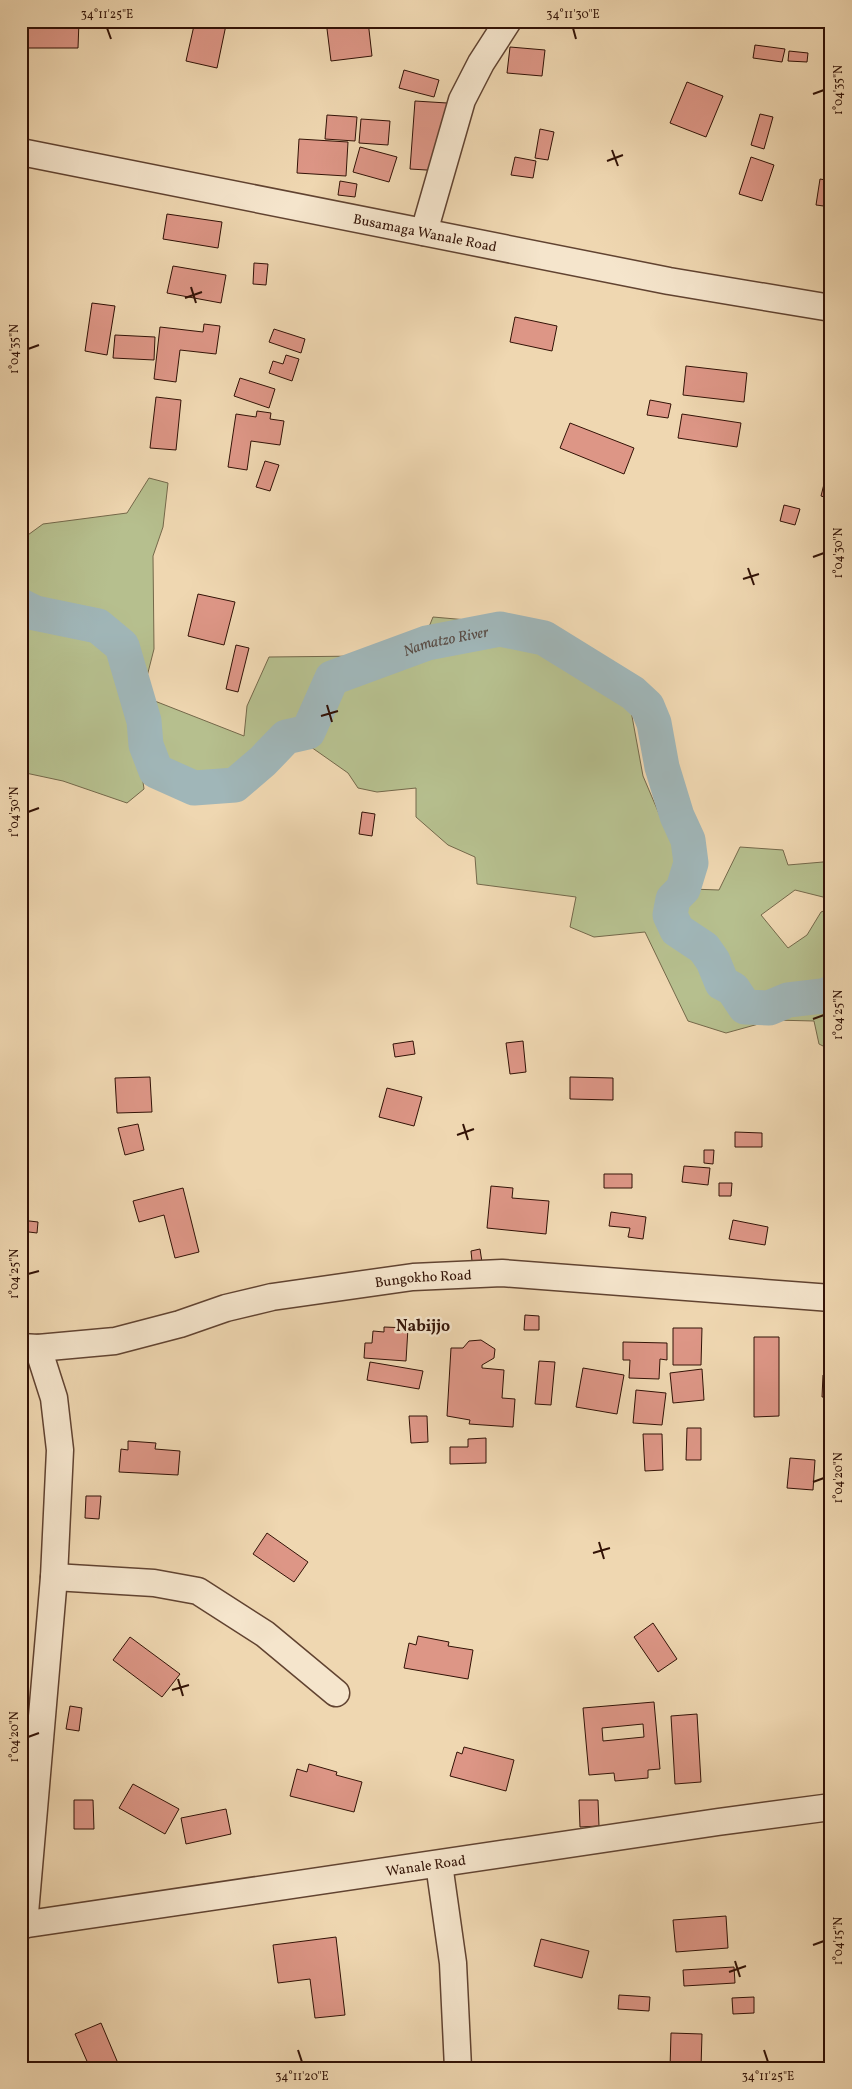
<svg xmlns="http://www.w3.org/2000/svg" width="852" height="2089" viewBox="0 0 852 2089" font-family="Vollkorn,serif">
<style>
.green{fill:#b6bf8e;stroke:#74684a}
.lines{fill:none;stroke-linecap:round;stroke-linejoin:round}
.river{stroke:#a0b6b8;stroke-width:35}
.building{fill:#dd9686;stroke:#321206;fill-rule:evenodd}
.minor-casing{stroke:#614331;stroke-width:29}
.minor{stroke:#f5e5cc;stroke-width:26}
.ticks{fill:none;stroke:#321206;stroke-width:2}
.labels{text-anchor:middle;stroke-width:5;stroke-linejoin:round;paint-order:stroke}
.street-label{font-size:14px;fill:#321206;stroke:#f5e5cc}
.water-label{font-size:15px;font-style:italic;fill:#584b44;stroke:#f5e5cc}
.quarter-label{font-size:16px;font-weight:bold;fill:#321206;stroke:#f5e5cc}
.neatline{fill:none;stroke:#321206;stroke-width:2}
.ticks-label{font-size:12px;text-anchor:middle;fill:#321206}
</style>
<rect width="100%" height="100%" fill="#efd7b1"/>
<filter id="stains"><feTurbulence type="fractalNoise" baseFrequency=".004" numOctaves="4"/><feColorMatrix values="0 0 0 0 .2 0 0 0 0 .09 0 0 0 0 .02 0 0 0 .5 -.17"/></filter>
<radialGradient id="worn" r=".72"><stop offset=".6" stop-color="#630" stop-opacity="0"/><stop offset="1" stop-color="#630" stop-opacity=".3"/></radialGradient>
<path class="green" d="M 149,478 L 168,483 L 163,527 L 153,556 L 154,649 L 142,696 L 244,736 L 247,706 L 269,657 L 365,656 L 416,659 L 433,617 L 524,625 L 552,634 L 594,658 L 629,700 L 643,776 L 691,889 L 719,890 L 740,847 L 783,850 L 788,865 L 823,862 L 831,852 L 831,899 L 795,890 L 761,915 L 788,948 L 807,935 L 821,912 L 831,908 L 831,1050 L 819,1044 L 814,1021 L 773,1020 L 726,1033 L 688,1021 L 645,932 L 594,937 L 570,927 L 576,897 L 477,884 L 475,857 L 448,845 L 416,817 L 416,788 L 377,792 L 358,788 L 348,773 L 311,747 L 285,748 C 274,760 251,787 236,792 C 214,800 189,792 167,787 L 160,761 L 135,725 L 144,789 L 127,803 L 63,781 L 21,772 L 21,540 L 43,524 L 127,513 Z"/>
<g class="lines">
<path class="river" id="s1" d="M 21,606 L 35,613 L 98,626 L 122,646 L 144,721 L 146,745 L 156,771 L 194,788 L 235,785 L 263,761 L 286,737 L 308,732 L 332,678 L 427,643 L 500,629 L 544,638 L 633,693 L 647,706 L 654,723 L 662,767 L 677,816 L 688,840 L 691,863 L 683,889 L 673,899 L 670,915 L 677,930 L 704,948 L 713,961 L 722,983 L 733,989 L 745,1007 L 769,1008 L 788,1000 L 822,996 L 831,993"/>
</g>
<path class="building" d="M 23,21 L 79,21 L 78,48 L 23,48 Z
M 195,21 L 236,21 L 235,27 L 226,25 L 217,68 L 186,61 Z
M 326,21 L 368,21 L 372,56 L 331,61 Z
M 755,45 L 785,49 L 782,62 L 753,58 Z
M 510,47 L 545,50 L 542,76 L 507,73 Z
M 789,51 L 808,53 L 807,62 L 788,61 Z
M 404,70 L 439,80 L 434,97 L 399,88 Z
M 687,82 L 723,96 L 706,137 L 670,123 Z
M 415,101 L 447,103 L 443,171 L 410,169 Z
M 760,114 L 773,117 L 764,149 L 751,145 Z
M 327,115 L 357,117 L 355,141 L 325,139 Z
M 361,119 L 390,121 L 388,145 L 359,143 Z
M 540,129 L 554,132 L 548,160 L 535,158 Z
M 299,139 L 348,142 L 346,176 L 297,173 Z
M 360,147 L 397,157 L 389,182 L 353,172 Z
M 515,157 L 536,161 L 533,178 L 511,175 Z
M 751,157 L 774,165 L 762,201 L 739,194 Z
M 820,179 L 831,181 L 831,207 L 816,205 Z
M 340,181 L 357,184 L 355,197 L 338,195 Z
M 167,214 L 222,222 L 218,248 L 163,239 Z
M 254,263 L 268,264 L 266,285 L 253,284 Z
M 173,266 L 226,275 L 221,303 L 167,293 Z
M 92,303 L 115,306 L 107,355 L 85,351 Z
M 515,317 L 557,326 L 552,351 L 510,342 Z
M 204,324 L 220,326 L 216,354 L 180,350 L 176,382 L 154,379 L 160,327 L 203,332 Z
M 274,329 L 305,339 L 301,353 L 269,342 Z
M 115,335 L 155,337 L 154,360 L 113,358 Z
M 286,355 L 299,359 L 292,381 L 269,373 L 273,361 L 283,364 Z
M 686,366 L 747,373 L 744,402 L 683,395 Z
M 240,378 L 275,389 L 269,408 L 234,396 Z
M 156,397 L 181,400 L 176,450 L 150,448 Z
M 650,400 L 671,404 L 668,418 L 647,415 Z
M 257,411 L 271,413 L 270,419 L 284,421 L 280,445 L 251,441 L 247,470 L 228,467 L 236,414 L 256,417 Z
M 682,414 L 741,423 L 737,447 L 678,438 Z
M 570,423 L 634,448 L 624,474 L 560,448 Z
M 265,461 L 279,465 L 270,491 L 256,487 Z
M 824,484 L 831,485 L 831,499 L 821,496 Z
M 784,505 L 800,509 L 795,525 L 780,521 Z
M 198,594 L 235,602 L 224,645 L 188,636 Z
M 236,645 L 249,648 L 238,692 L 226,689 Z
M 362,812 L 375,814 L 372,836 L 359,834 Z
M 413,1041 L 415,1054 L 395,1057 L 393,1044 Z
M 523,1041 L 526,1072 L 510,1074 L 506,1043 Z
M 150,1077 L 152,1112 L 117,1113 L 115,1078 Z
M 570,1077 L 613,1078 L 613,1100 L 570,1099 Z
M 387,1088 L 422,1097 L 414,1126 L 379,1117 Z
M 138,1124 L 144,1150 L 125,1155 L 118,1128 Z
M 735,1132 L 762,1133 L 762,1147 L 735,1147 Z
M 704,1150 L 714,1150 L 713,1164 L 704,1163 Z
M 684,1166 L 710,1168 L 708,1185 L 682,1182 Z
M 604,1174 L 632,1174 L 632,1188 L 604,1188 Z
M 719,1183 L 732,1183 L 731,1196 L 719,1196 Z
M 491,1186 L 513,1188 L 512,1198 L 549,1201 L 546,1234 L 487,1228 Z
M 183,1188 L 199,1252 L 175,1258 L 164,1215 L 139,1222 L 133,1201 Z
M 611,1212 L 646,1217 L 643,1239 L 628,1237 L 630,1228 L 609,1226 Z
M 21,1220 L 38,1222 L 37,1233 L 21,1231 Z
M 733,1220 L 768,1227 L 765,1245 L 729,1239 Z
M 480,1249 L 483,1269 L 473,1271 L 471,1251 Z
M 525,1315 L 539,1316 L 539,1330 L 524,1330 Z
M 384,1327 L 408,1328 L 406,1361 L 364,1358 L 365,1343 L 372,1343 L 373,1331 L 384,1332 Z
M 673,1328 L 702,1328 L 701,1365 L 673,1365 Z
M 754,1337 L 779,1337 L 779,1416 L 754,1417 Z
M 481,1340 L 495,1349 L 494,1358 L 482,1365 L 482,1368 L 504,1370 L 502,1398 L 515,1399 L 513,1427 L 469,1424 L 470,1420 L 447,1416 L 451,1348 L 463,1348 L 469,1341 Z
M 623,1342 L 667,1343 L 667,1360 L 660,1359 L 659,1379 L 629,1378 L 630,1360 L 623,1360 Z
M 539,1361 L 555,1362 L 551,1405 L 535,1404 Z
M 370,1362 L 423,1371 L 419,1389 L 367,1380 Z
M 583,1368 L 624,1375 L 617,1414 L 576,1407 Z
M 702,1369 L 704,1400 L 673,1403 L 670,1373 Z
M 823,1375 L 831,1375 L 831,1397 L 822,1397 Z
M 636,1390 L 666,1393 L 662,1425 L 633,1423 Z
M 409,1416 L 427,1416 L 428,1442 L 411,1443 Z
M 687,1428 L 701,1428 L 701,1460 L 686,1460 Z
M 643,1434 L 662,1434 L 663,1470 L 645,1471 Z
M 486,1438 L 486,1463 L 450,1464 L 450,1447 L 468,1447 L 468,1439 Z
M 128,1441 L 156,1443 L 155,1449 L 180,1451 L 178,1475 L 119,1472 L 121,1449 L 128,1450 Z
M 790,1458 L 815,1460 L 813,1490 L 787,1488 Z
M 86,1496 L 101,1496 L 99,1519 L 85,1518 Z
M 267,1533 L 308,1562 L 294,1582 L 253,1554 Z
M 653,1623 L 677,1659 L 658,1672 L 634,1637 Z
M 418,1636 L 449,1642 L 448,1646 L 473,1650 L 468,1679 L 404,1668 L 409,1643 L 416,1645 Z
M 130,1637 L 180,1674 L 162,1697 L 113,1660 Z
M 654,1702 L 660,1769 L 648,1770 L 648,1778 L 615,1781 L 614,1773 L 589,1775 L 583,1708 ZM 643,1724 L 644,1737 L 603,1741 L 602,1728 Z
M 70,1706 L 82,1708 L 79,1731 L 66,1729 Z
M 697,1714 L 701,1782 L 675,1784 L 671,1716 Z
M 464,1747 L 514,1760 L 506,1791 L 450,1776 L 457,1752 L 462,1754 Z
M 309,1764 L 337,1772 L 336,1775 L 362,1782 L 354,1812 L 290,1796 L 297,1769 L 307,1772 Z
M 133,1784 L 179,1809 L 165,1834 L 119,1808 Z
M 74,1800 L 93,1800 L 94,1829 L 74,1829 Z
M 579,1800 L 598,1800 L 599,1826 L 580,1827 Z
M 226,1809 L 231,1834 L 186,1844 L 181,1818 Z
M 726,1916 L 728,1948 L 676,1952 L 673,1920 Z
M 336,1937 L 345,2015 L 315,2018 L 310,1979 L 278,1983 L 273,1945 Z
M 541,1939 L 589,1951 L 582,1978 L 534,1966 Z
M 734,1967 L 735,1983 L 684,1986 L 683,1970 Z
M 619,1995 L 650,1997 L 649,2011 L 618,2009 Z
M 754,1997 L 754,2013 L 733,2014 L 732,1998 Z
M 101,2023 L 120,2068 L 90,2068 L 75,2034 Z
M 671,2033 L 702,2034 L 701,2068 L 670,2068 Z"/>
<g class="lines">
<g class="minor-casing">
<g id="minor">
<path id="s2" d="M 21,152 L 669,281 L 831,308"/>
<path d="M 424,232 L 462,100 L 481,63 L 508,21"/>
<path id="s3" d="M 21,1347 L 38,1348 L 115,1341 L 180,1324 L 226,1308 L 272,1297 L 413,1277 L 502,1273 L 831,1298"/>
<path d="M 54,1577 L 154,1583 L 198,1591 L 265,1634 L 336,1693"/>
<path d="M 439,1864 L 453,1963 L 458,2068"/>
<path id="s4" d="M 21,1925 L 718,1822 L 831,1807"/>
<path d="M 24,1925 L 54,1577 L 60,1450 L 54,1398 L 38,1348"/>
</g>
</g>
<use href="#minor" class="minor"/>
</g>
<path class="ticks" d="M 107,28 L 111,39M 573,28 L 576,39M 813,94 L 824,90M 612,150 L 618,166M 607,161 L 623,155M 191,287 L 196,303M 185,298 L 202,292M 28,349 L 39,345M 813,557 L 824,553M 748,568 L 754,585M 743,579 L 759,574M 327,705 L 332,722M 321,716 L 338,711M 28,812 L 39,808M 813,1019 L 824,1015M 463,1124 L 468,1140M 457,1135 L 474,1129M 28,1274 L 39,1271M 813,1482 L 824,1478M 599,1542 L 604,1559M 593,1553 L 610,1548M 178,1679 L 183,1696M 172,1690 L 189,1685M 28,1737 L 39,1733M 813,1945 L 824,1941M 735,1961 L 740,1977M 729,1972 L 746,1966M 298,2050 L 302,2062M 764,2050 L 768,2062"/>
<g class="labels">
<g class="street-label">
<text dy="5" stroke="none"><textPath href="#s2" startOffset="412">Busamaga Wanale Road</textPath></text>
<text dy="5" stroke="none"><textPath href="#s3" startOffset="410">Bungokho Road</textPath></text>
<text dy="5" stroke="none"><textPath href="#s4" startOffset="409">Wanale Road</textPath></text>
</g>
<g class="water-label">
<text dy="5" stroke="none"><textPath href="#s1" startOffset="596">Namatzo River</textPath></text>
</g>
<g class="quarter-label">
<text x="423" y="1331">Nabijjo</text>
</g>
</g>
<rect width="852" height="2089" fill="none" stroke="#efd7b1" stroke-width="55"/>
<rect x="28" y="28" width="796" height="2034" class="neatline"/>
<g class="ticks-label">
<text x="107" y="18">34°11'25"E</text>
<text x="573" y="18">34°11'30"E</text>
<text transform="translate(838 90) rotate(-90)" y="4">1°04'35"N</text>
<text transform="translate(14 349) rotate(-90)" y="4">1°04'35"N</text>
<text transform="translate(838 553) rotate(-90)" y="4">1°04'30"N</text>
<text transform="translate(14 812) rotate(-90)" y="4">1°04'30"N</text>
<text transform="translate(838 1015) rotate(-90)" y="4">1°04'25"N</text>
<text transform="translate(14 1274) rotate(-90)" y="4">1°04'25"N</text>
<text transform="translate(838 1478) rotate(-90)" y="4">1°04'20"N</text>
<text transform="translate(14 1737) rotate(-90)" y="4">1°04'20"N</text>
<text transform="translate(838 1941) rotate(-90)" y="4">1°04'15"N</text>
<text x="302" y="2080">34°11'20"E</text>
<text x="768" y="2080">34°11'25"E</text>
</g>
<rect width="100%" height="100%" filter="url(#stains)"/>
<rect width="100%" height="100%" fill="url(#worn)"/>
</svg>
